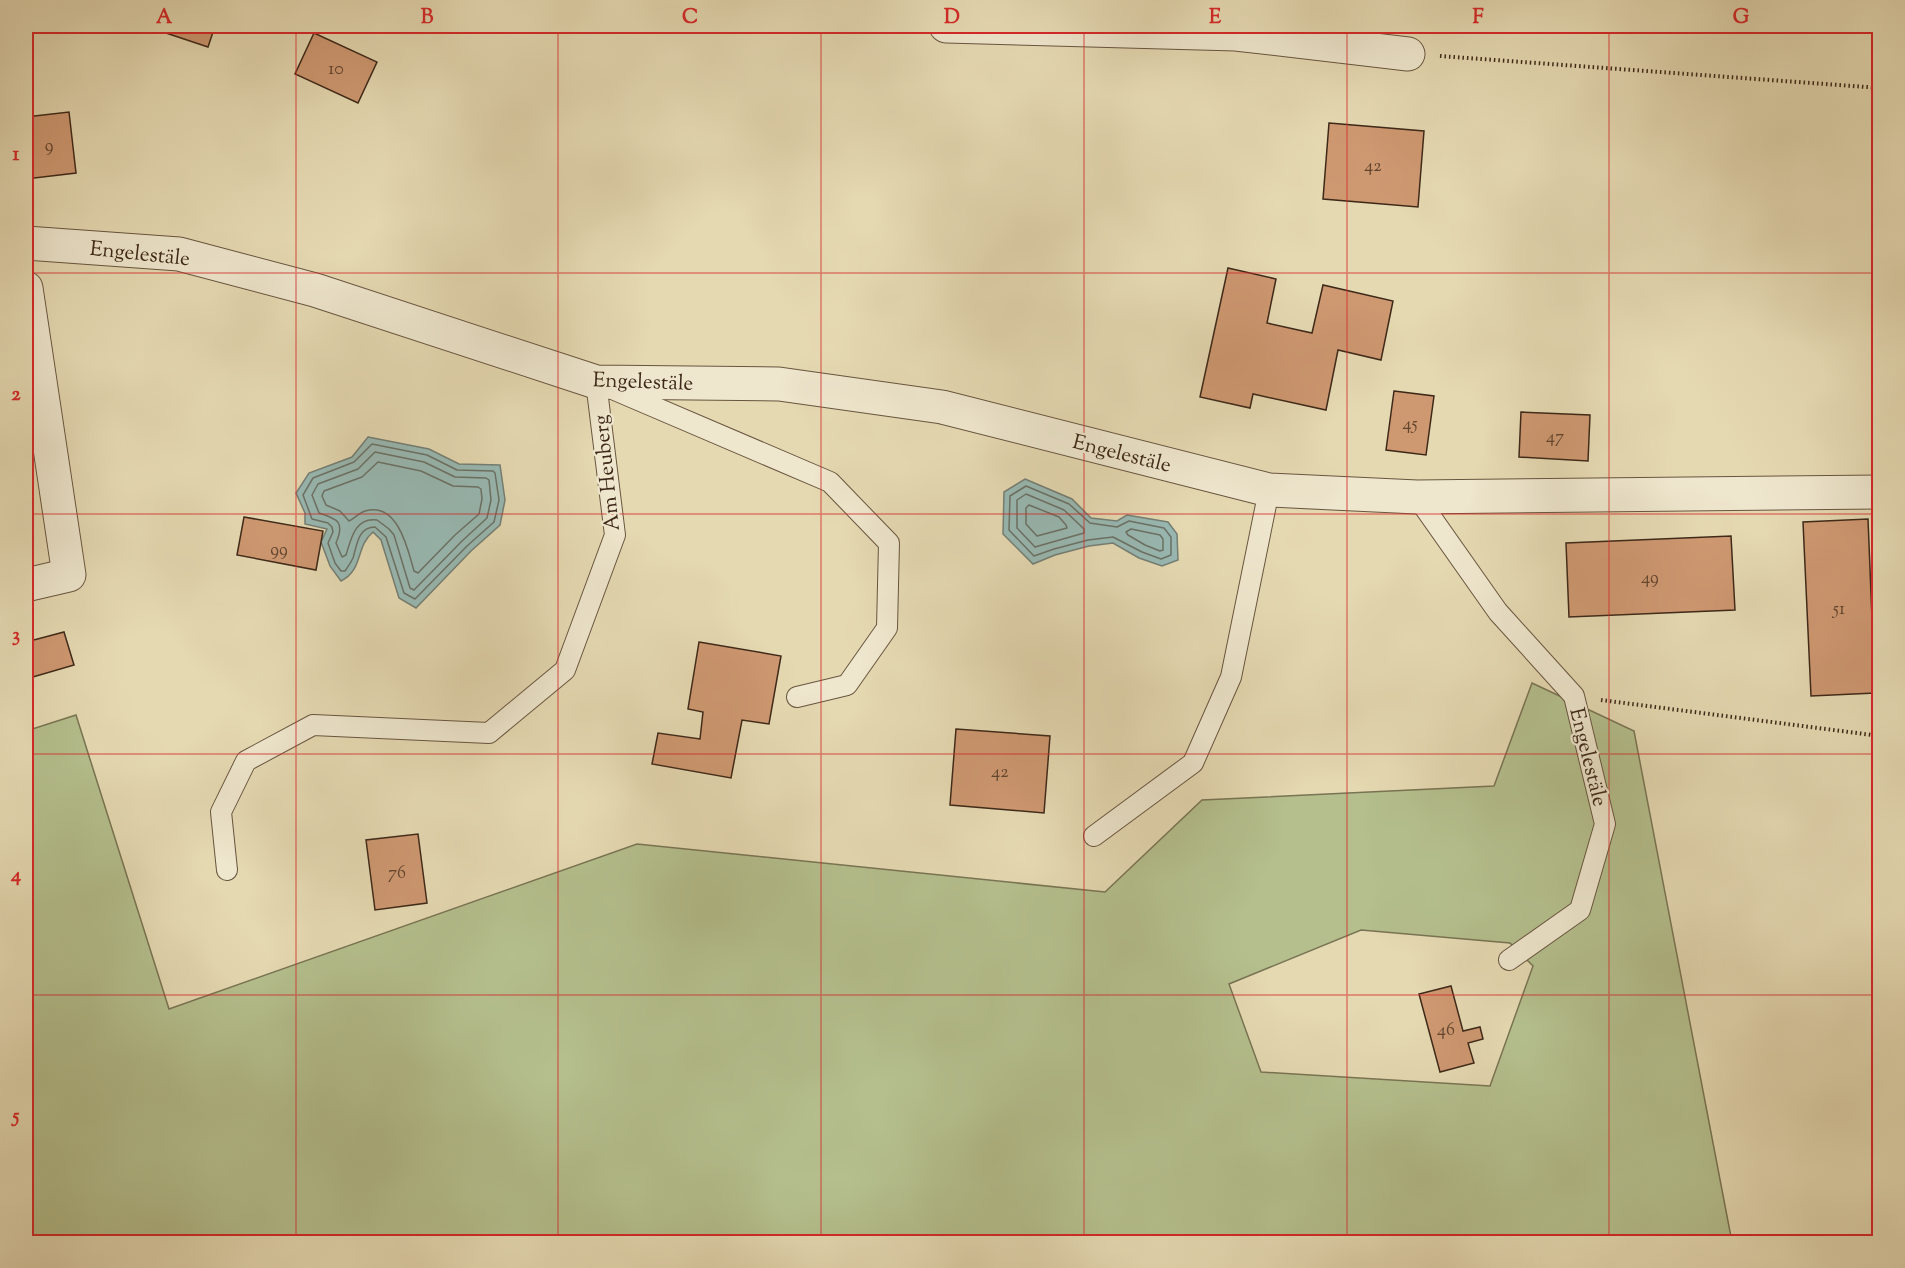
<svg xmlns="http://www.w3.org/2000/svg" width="1905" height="1268" viewBox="0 0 1905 1268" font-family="'Sorts Mill Goudy',serif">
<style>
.green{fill:#b4bf8d;stroke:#797453;stroke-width:1.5;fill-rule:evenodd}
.water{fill:#98b9b3;stroke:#747f75;stroke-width:1.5}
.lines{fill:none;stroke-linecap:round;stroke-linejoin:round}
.shore{stroke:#6b7166;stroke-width:1.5}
.building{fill:#ce9871;stroke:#3e2919;stroke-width:1.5}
.lane-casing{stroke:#68553f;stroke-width:22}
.street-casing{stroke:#68553f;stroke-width:35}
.path{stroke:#3e2919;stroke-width:4;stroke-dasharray:1.5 3;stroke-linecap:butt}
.lane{stroke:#eee6cd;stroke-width:20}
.street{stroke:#eee6cd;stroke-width:33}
.grid{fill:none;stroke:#d62828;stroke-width:1.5;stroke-opacity:0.55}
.labels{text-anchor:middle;stroke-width:4.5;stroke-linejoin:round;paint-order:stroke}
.number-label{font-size:18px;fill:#62452f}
.street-label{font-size:21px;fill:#3e2919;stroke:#eee6cd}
.neatline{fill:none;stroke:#d62828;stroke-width:2}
.grid-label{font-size:20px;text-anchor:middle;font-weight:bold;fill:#d62828}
</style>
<rect width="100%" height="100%" fill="#e5d9b2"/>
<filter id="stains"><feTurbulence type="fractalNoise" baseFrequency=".00333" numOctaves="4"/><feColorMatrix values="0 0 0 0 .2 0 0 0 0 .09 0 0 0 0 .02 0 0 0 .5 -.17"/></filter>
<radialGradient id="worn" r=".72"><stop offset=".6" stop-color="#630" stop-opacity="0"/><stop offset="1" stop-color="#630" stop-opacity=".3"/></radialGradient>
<path class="green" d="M 1532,683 L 1634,731 L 1732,1242 L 26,1242 L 26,731 L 76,715 L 169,1009 L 637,844 L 1105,892 L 1202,800 L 1494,786 ZM 1361,930 L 1510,943 L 1533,966 L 1490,1086 L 1261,1072 L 1229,984 Z"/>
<path class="water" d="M 368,437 L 429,449 L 459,464 L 500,465 L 505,500 L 500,525 L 471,551 L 416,608 L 399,598 L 381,540 L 373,532 C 355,547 364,569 341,581 L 330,566 L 321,542 L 327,529 L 305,524 L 305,513 L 296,493 L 309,473 L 352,457 Z
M 1025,479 L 1072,499 L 1091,518 L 1117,521 L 1127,515 L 1168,522 L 1177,534 L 1178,560 L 1162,566 L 1139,558 L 1113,543 L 1089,546 L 1055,555 L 1033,564 L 1003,534 L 1004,492 Z"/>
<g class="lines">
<path class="shore" d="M 372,444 L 427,455 L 457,470 L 493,471 L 495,473 L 499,500 L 494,522 L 467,546 L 415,599 L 404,593 L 386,537 L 375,527 C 358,527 357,545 353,558 C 351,562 348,567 345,571 L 341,571 L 335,563 L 328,543 L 333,532 L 332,527 L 328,523 L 312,519 L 303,495 L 313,478 L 354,462 Z
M 375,452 L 424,462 L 455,477 L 486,478 L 489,480 L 491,500 L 487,518 L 462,541 L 414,590 L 410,588 L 394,535 L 389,529 L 377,520 C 355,517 351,539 346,555 L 342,557 L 336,543 C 345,522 338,519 319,513 L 312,495 L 318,484 L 358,469 Z
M 378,462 L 421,471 L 453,486 L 478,487 L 481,489 L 482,499 L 479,514 L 455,535 L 418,573 L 414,571 C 408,550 398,501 365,511 C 359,513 355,518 349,521 L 340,511 L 326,505 L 322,496 L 324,491 L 362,477 Z
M 1026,486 L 1069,504 L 1090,523 L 1117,527 L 1129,521 L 1164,528 L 1171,537 L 1171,555 L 1161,559 L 1142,552 L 1113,537 L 1088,540 L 1054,549 L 1034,556 L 1009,530 L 1010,496 Z
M 1026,494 L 1064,510 L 1084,529 L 1084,533 L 1035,547 L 1017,528 L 1017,500 Z
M 1029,505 L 1059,517 L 1066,525 L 1067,528 L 1037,536 L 1026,524 L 1026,508 Z
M 1131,529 L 1160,535 L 1163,539 L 1163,550 L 1160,551 L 1145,545 L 1128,535 L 1126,532 Z"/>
</g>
<path class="building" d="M 162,26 L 215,26 L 208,47 L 160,31 Z
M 314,33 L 377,62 L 358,103 L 295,74 Z
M 69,112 L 76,173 L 26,179 L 26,117 Z
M 1329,123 L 1424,131 L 1418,207 L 1323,199 Z
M 1228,268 L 1276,279 L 1267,323 L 1312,333 L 1323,285 L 1393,301 L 1381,360 L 1338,350 L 1326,410 L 1253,394 L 1250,408 L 1200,397 Z
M 1394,391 L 1434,396 L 1426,455 L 1386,450 Z
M 1521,412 L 1590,415 L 1588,461 L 1519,457 Z
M 244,517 L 323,531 L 316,570 L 237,555 Z
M 1868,519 L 1875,693 L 1811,696 L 1803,522 Z
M 1731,536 L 1735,610 L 1569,617 L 1566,543 Z
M 64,632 L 74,665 L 26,679 L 26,642 Z
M 699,642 L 781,656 L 769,724 L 742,720 L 731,778 L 652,764 L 658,733 L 700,739 L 703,712 L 688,709 Z
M 956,729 L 1050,736 L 1044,813 L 950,805 Z
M 418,834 L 427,903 L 375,910 L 366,840 Z
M 1451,986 L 1463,1031 L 1480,1027 L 1483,1039 L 1468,1043 L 1474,1063 L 1440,1072 L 1419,994 Z"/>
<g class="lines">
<g class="lane-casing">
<path id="lane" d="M 1417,497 L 1498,612 L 1574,696 L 1605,824 L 1580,910 L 1509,960
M 1094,836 L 1193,763 L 1231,677 L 1269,490
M 227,870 L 221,812 L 246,761 L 313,725 L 489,733 L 565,670 L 615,535 L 596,382 L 830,482 L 889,543 L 887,628 L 847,685 L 797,697"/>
</g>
<g class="street-casing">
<path id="street" d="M 946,26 L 1236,34 L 1408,54
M 26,243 L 179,254 L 315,290 L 596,382 L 779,384 L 942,407 L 1269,490 L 1417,497 L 1880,492
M 26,288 L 69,575 L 26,585"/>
</g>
<path class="path" d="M 1440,56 L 1880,88
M 1601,700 L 1880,736"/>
<use href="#lane" class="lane"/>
<use href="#street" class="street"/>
</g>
<path class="grid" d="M 296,26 L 296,1242M 558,26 L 558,1242M 821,26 L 821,1242M 1084,26 L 1084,1242M 1347,26 L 1347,1242M 1609,26 L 1609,1242M 26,273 L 1880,273M 26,514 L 1880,514M 26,754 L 1880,754M 26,995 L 1880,995"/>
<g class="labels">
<g class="number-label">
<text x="336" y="74">10</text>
<text x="49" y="151">9</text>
<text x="1373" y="171">42</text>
<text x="1410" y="429">45</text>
<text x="1555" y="442">47</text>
<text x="279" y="555">99</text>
<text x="1650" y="583">49</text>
<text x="1839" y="614">51</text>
<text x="1000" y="777">42</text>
<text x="397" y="878">76</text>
<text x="1446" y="1035">46</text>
</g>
<g class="street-label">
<text transform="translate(140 253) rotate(6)" y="7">Engelestäle</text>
<text transform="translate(643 381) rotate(2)" y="7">Engelestäle</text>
<text transform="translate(1122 453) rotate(14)" y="7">Engelestäle</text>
<text transform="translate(606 473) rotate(-96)" y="7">Am Heuberg</text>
<text transform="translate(1589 757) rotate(76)" y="7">Engelestäle</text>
</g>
</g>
<rect width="1905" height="1268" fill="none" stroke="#e5d9b2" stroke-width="66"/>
<rect x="33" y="33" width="1839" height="1202" class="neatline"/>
<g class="grid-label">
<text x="164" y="23">A</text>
<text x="427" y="23">B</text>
<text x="690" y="23">C</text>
<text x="952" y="23">D</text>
<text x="1215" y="23">E</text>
<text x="1478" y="23">F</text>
<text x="1741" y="23">G</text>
<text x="16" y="160">1</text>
<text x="16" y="400">2</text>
<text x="16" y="641">3</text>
<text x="16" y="881">4</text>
<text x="16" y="1122">5</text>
</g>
<rect width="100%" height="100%" filter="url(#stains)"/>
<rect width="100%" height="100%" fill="url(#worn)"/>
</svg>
